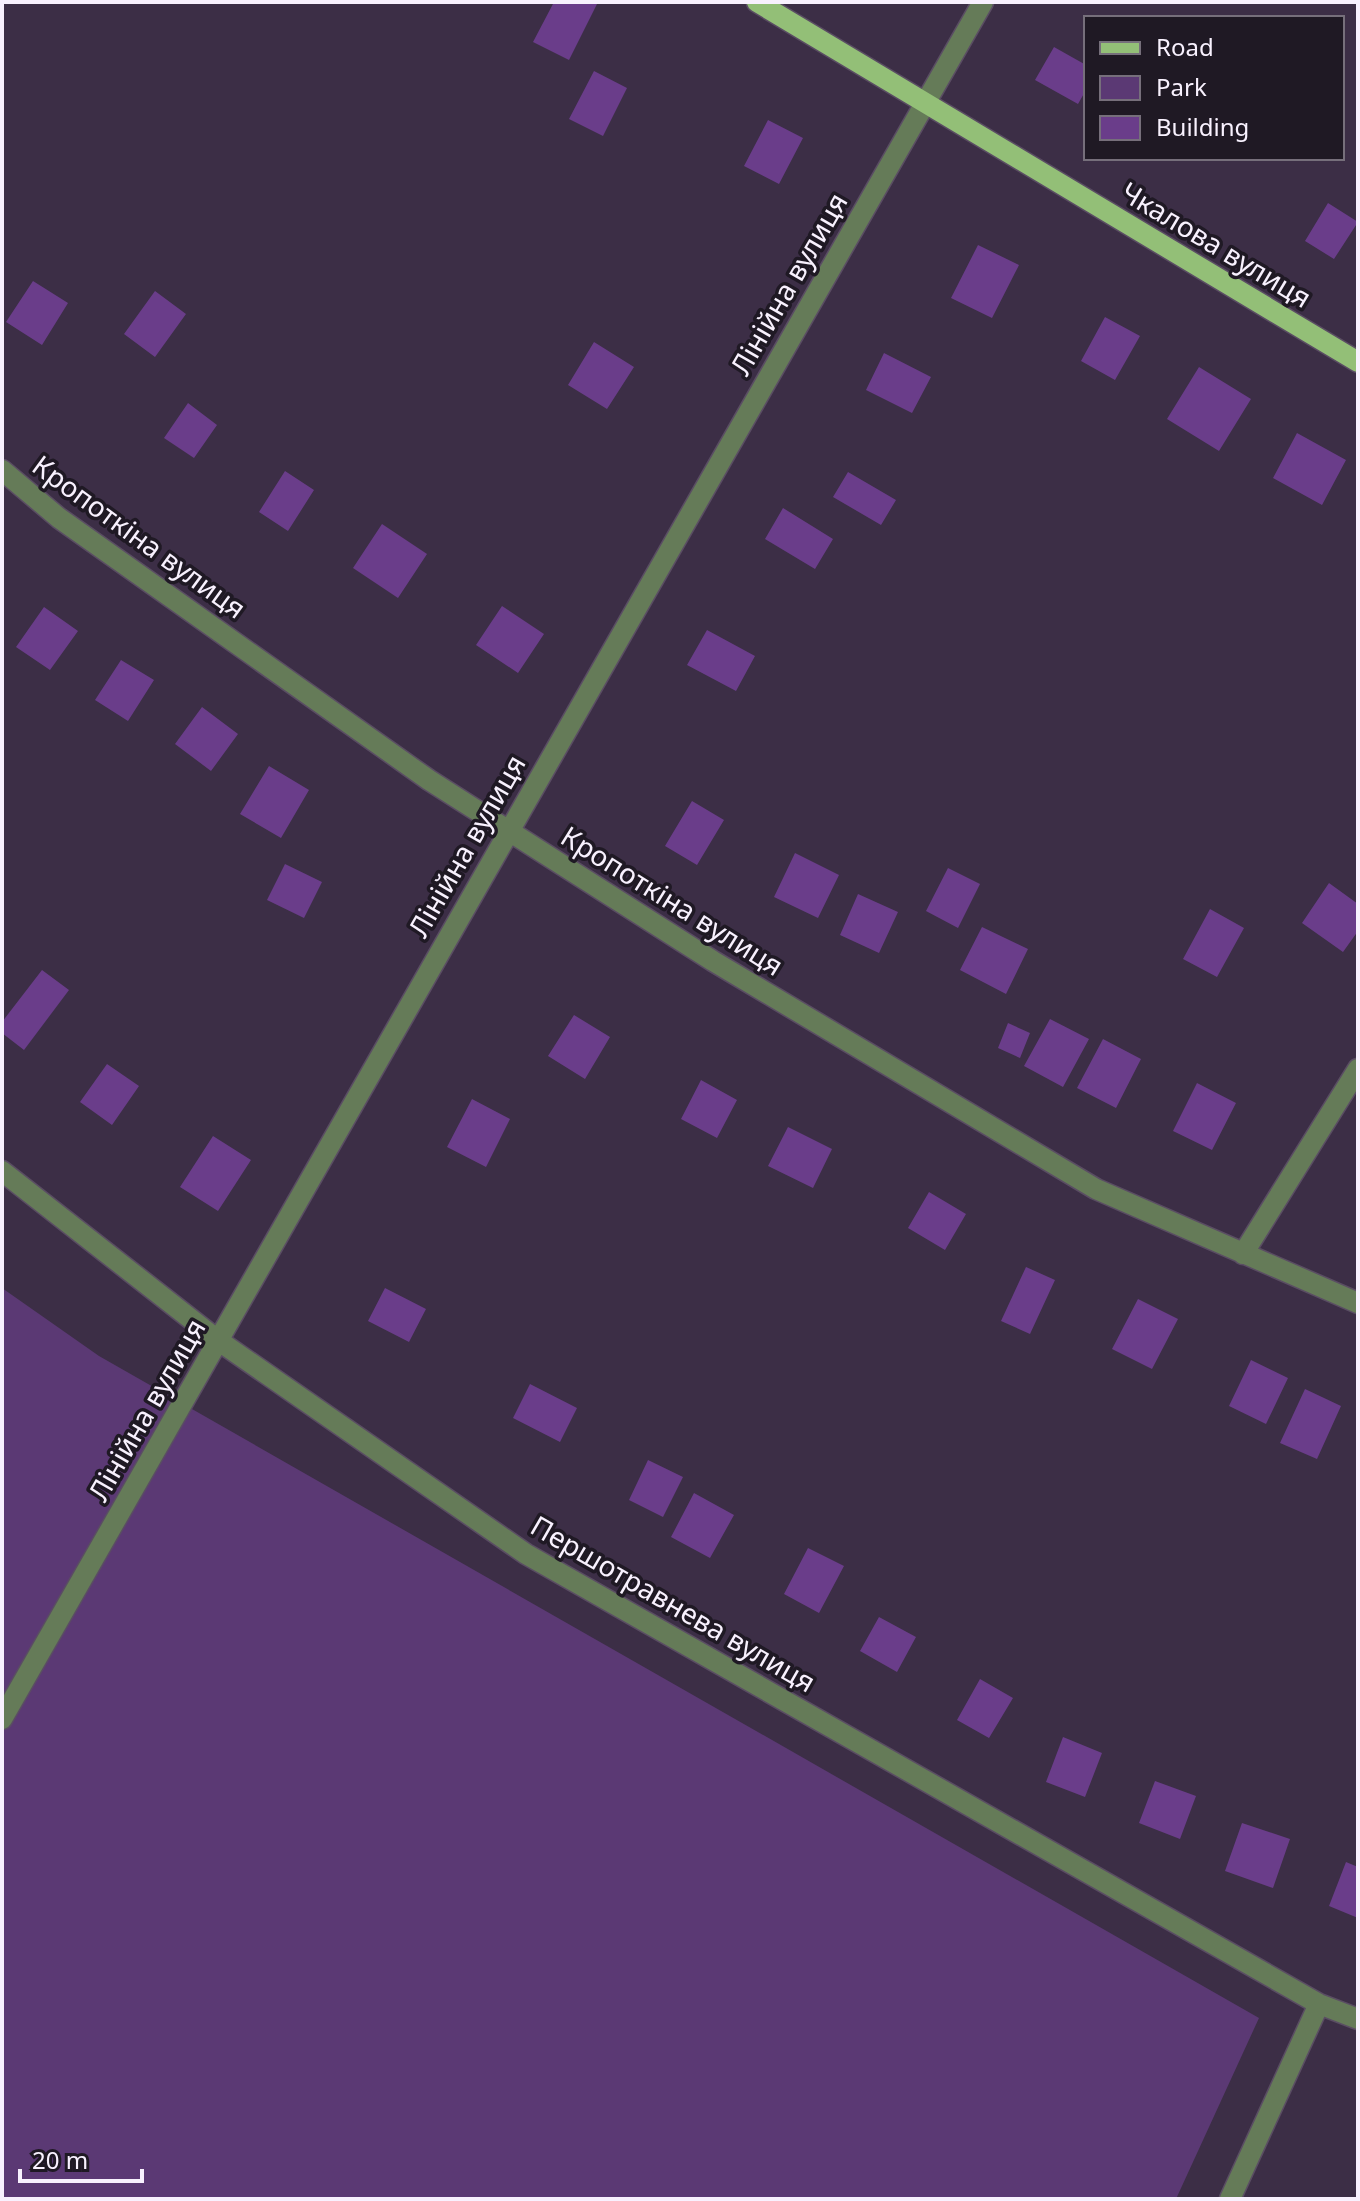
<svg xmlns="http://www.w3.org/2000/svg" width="1360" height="2201" viewBox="0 0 1360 2201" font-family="'Noto Sans',sans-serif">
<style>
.green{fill:#5b3974}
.building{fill:#6a3d8a}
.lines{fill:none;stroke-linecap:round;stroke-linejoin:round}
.minor-casing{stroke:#5a4d63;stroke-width:23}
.primary-casing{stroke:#5a4d63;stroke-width:23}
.minor{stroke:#657b58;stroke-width:20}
.primary{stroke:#93bf77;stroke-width:20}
.labels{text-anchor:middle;stroke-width:7;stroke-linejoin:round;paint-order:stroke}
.street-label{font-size:28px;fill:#f8f1fe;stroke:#1f1924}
</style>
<rect width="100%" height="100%" fill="#3c2e46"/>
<path class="green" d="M 2,1288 L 99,1356 L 1259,2018 L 1176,2199 L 2,2199 Z"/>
<path class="building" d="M 554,2 L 592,2 L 597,4 L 569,60 L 533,42 Z
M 1054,47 L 1086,65 L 1086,90 L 1078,104 L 1035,80 Z
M 594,71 L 627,88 L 603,136 L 569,119 Z
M 768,120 L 803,138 L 779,184 L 744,166 Z
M 1328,203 L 1358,222 L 1334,259 L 1305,241 Z
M 978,245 L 1019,265 L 992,318 L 951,298 Z
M 33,281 L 68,303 L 42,345 L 6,322 Z
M 155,291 L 186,314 L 155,357 L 124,334 Z
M 1105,317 L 1140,336 L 1115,380 L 1081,361 Z
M 594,342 L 634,367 L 607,409 L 568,385 Z
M 884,353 L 931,377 L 912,413 L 866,390 Z
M 1199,367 L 1251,399 L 1219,451 L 1167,419 Z
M 188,403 L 217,425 L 194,458 L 164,438 Z
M 1297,433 L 1346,460 L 1322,505 L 1273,478 Z
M 285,471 L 314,490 L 288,531 L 259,512 Z
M 848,472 L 896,500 L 881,525 L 833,497 Z
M 783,508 L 833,539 L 815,569 L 765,539 Z
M 382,524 L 427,554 L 398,598 L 353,568 Z
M 502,606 L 544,634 L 518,673 L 476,645 Z
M 44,607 L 78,631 L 50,670 L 16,647 Z
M 707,630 L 755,656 L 736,691 L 687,665 Z
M 121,660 L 154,680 L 128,721 L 95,700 Z
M 202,707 L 238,734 L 211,771 L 175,744 Z
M 269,766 L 309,790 L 281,838 L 240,814 Z
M 692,801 L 724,820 L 697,865 L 665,846 Z
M 795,853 L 839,875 L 818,918 L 774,897 Z
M 285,864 L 322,882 L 304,918 L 267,900 Z
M 948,868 L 980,884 L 958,928 L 926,911 Z
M 1329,883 L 1358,904 L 1358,931 L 1343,952 L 1302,923 Z
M 858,894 L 898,912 L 879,953 L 840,935 Z
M 1210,909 L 1244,928 L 1217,977 L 1183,959 Z
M 982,927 L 1028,949 L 1006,994 L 960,970 Z
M 42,970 L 69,990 L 24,1050 L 2,1033 L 2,1022 Z
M 574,1015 L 610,1037 L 585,1079 L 548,1056 Z
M 1050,1019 L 1089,1039 L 1063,1087 L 1024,1066 Z
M 1008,1023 L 1030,1033 L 1020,1058 L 998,1048 Z
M 1103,1039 L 1141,1059 L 1116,1108 L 1077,1088 Z
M 107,1064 L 139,1086 L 112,1125 L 80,1102 Z
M 701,1080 L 737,1100 L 717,1138 L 681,1119 Z
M 1197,1083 L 1236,1103 L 1212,1150 L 1173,1131 Z
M 472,1099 L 510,1119 L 486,1167 L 447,1147 Z
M 788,1127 L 832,1149 L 813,1188 L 768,1166 Z
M 213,1136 L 251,1160 L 218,1211 L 180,1187 Z
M 929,1192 L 966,1214 L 945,1250 L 908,1228 Z
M 1026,1267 L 1055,1280 L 1030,1334 L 1001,1321 Z
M 385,1288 L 426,1309 L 409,1342 L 368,1321 Z
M 1138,1299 L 1178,1319 L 1152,1369 L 1112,1349 Z
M 1251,1360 L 1288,1378 L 1266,1424 L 1229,1406 Z
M 530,1384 L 577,1408 L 560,1442 L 513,1418 Z
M 1305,1389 L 1341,1406 L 1317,1459 L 1280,1443 Z
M 648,1460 L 683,1477 L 663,1517 L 629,1500 Z
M 694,1493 L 734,1515 L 710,1558 L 671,1537 Z
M 808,1548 L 844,1566 L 819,1613 L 784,1594 Z
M 879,1617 L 916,1637 L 897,1672 L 860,1651 Z
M 980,1679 L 1013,1698 L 989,1738 L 957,1720 Z
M 1063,1737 L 1102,1753 L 1085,1797 L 1046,1782 Z
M 1155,1781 L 1196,1796 L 1180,1839 L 1139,1823 Z
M 1242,1823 L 1290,1839 L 1273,1888 L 1225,1871 Z
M 1346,1862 L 1358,1867 L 1358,1918 L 1329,1906 Z"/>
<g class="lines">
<g class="minor-casing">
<path id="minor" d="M 2,470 L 59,518 L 429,780 L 713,961 L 1096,1189 L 1358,1303
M 2,1171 L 219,1341 L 526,1554 L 1319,2004 L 1358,2019
M 1243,1254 L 1358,1069
M 2,1719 L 983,2
M 1230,2199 L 1319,2004"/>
</g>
<g class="primary-casing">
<path id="primary" d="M 757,2 L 1358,362"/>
</g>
<use href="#minor" class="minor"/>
<use href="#primary" class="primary"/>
</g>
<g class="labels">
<g class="street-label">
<text transform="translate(1216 245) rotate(31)" y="10">Чкалова вулиця</text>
<text transform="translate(789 284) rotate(-60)" y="10">Лінійна вулиця</text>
<text transform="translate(139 537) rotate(36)" y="10">Кропоткіна вулиця</text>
<text transform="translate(467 846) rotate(-60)" y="10">Лінійна вулиця</text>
<text transform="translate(672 901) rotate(32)" y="10">Кропоткіна вулиця</text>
<text transform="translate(147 1410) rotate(-60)" y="10">Лінійна вулиця</text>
<text transform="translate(673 1604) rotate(30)" y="10">Першотравнева вулиця</text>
</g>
</g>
<rect width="1360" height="2201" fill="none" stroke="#f8f1fe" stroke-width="8"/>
<rect x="1084" y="16" width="260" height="144" fill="#1f1924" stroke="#766f7b" stroke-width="2"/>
<rect x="1100" y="42" width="40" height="12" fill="#93bf77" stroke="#766f7b" stroke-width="2"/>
<text x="1156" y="56" font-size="24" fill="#f8f1fe">Road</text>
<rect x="1100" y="76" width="40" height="24" fill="#5b3974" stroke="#766f7b" stroke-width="2"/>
<text x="1156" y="96" font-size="24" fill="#f8f1fe">Park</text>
<rect x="1100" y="116" width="40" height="24" fill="#6a3d8a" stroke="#766f7b" stroke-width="2"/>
<text x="1156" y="136" font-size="24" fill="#f8f1fe">Building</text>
<path d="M20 2169v12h122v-12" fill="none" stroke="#f8f1fe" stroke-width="4"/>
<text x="32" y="2169" font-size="24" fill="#f8f1fe" stroke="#1f1924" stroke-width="6" paint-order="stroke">20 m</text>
</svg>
